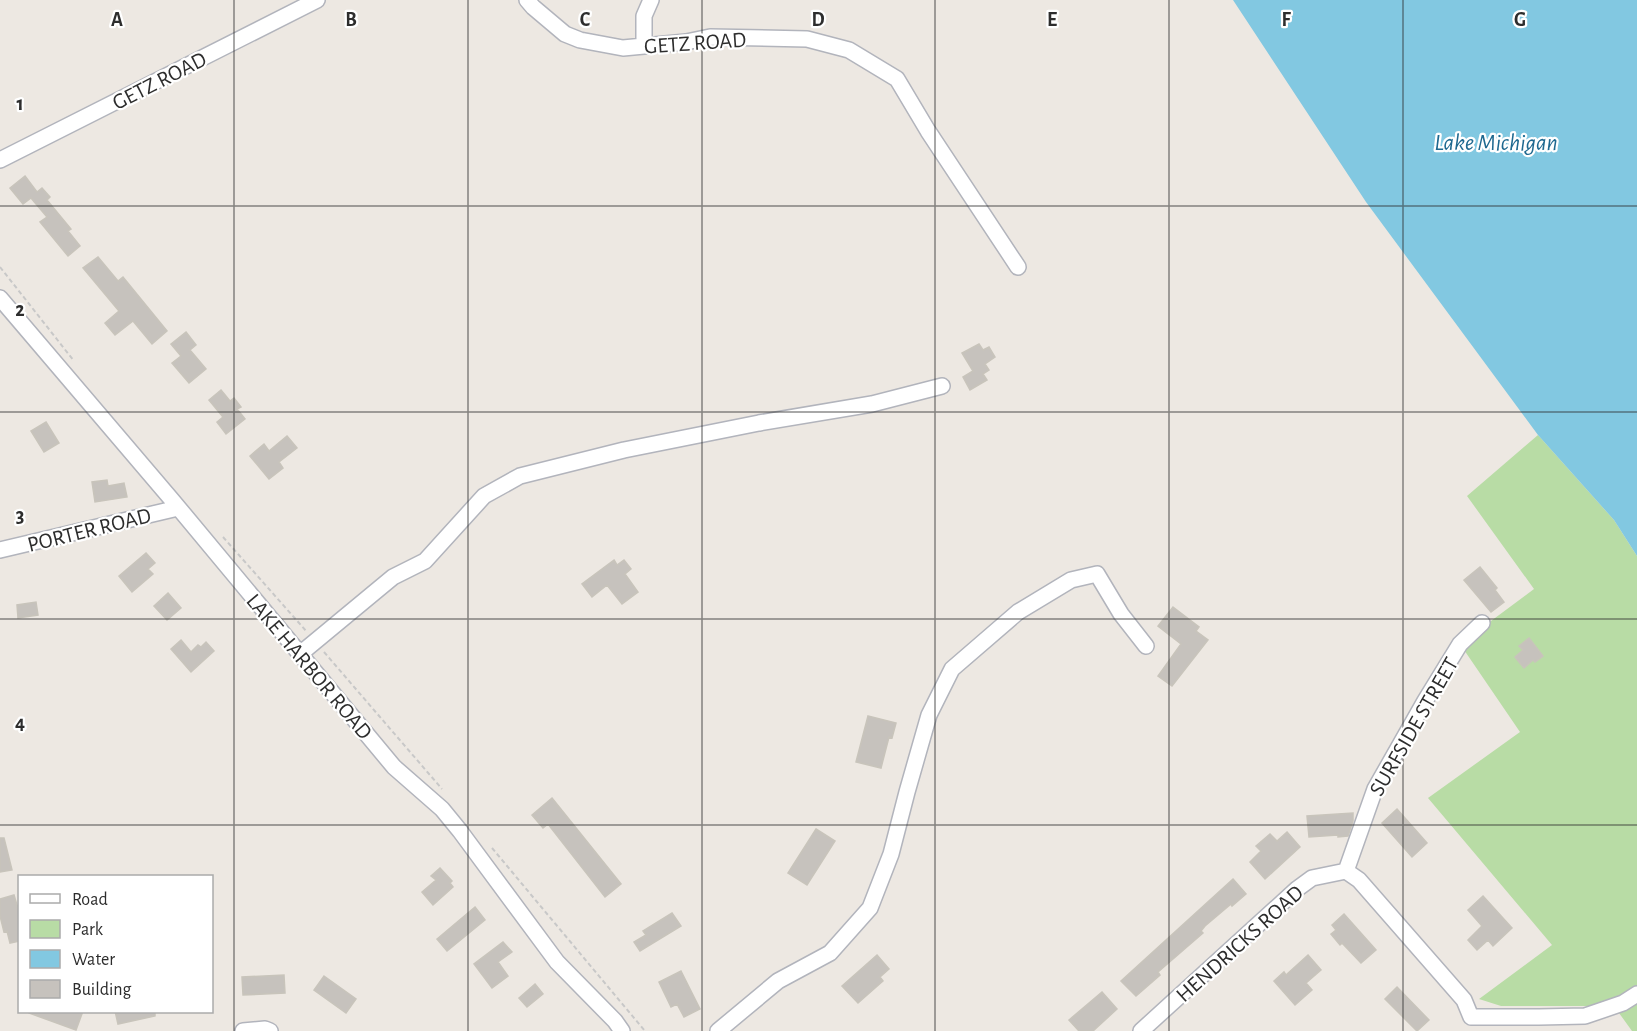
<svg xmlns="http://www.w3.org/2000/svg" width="1637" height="1031" viewBox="0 0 1637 1031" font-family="'Alegreya Sans',sans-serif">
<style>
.green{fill:#b8dca5}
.water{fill:#82c8e1}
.building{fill:#c6c2bd;stroke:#c8c4bb;stroke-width:1.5}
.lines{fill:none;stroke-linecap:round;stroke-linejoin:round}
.minor-casing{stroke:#b2b4bc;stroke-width:18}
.path{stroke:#c8c8c8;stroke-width:2;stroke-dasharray:4.5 3;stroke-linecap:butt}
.minor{stroke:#fff;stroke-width:15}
.grid{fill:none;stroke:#2d2d2d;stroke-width:1.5;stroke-opacity:0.55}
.labels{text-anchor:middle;stroke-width:4.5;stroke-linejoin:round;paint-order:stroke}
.street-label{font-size:22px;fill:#2d2d2d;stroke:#fff}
.water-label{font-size:24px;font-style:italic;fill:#1f6990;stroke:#fff}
.grid-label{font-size:20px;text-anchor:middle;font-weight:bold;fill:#2d2d2d;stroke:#fff;stroke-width:4.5;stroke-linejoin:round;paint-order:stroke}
</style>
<rect width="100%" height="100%" fill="#ede8e2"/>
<path class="green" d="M 1538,435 L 1614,520 L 1637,556 L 1637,1031 L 1632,1031 L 1614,1006 L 1501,1006 L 1479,999 L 1552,945 L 1428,798 L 1520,732 L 1460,644 L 1534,589 L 1467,496 Z"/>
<path class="water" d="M 1233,0 L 1637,0 L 1637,556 L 1614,520 L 1538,435 L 1366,202 Z"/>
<path class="building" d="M 25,176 L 37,192 L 42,188 L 50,197 L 47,200 L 71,229 L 68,231 L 80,246 L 68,256 L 40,222 L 47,217 L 31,198 L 23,204 L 10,188 Z
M 98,257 L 118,281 L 123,277 L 167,331 L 152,344 L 133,321 L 115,335 L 105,323 L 119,311 L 83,268 Z
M 186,332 L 196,345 L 190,350 L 206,369 L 189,383 L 172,363 L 181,356 L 171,344 Z
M 979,344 L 983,350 L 989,347 L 995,357 L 985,364 L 989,370 L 983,374 L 987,380 L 970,390 L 963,377 L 973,371 L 962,353 Z
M 221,390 L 230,401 L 234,398 L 241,407 L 237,409 L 245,419 L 226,434 L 217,422 L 223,417 L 209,400 Z
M 46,422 L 59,443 L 44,452 L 31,431 Z
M 287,436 L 297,448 L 279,462 L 283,468 L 269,479 L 250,456 L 264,444 L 269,451 Z
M 107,480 L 108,486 L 124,483 L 127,497 L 95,502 L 92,482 Z
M 146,553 L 155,563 L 148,569 L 153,574 L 132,592 L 119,576 Z
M 614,560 L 617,565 L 624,560 L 631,569 L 625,574 L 638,592 L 622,604 L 607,585 L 592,597 L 582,584 Z
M 1480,567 L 1497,588 L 1495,590 L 1504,602 L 1491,612 L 1464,580 Z
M 168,593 L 181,608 L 167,620 L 154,606 Z
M 36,602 L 38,615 L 18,618 L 17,605 Z
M 1173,607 L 1199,627 L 1196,631 L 1208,640 L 1172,686 L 1158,676 L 1181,644 L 1158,626 Z
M 1529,638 L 1543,656 L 1535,662 L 1533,660 L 1524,668 L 1515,657 L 1523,650 L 1519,646 Z
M 181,640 L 191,652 L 198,645 L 201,647 L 206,642 L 214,651 L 191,672 L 171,649 Z
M 868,716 L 896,723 L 892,738 L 889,737 L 881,768 L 856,762 Z
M 552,798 L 621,884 L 605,897 L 548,824 L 543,828 L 532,815 Z
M 1397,809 L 1427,843 L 1412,857 L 1382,823 Z
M 1353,813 L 1353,821 L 1348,836 L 1338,837 L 1338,835 L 1309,837 L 1307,816 Z
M 816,829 L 835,841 L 807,885 L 788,873 Z
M 1287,832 L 1300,847 L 1265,879 L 1250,862 L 1261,851 L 1256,846 L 1270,834 L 1277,841 Z
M 0,838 L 4,838 L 12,870 L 0,872 Z
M 440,868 L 452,881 L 450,883 L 453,887 L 433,905 L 422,892 L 436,880 L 431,876 Z
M 1233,879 L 1246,894 L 1232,906 L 1231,904 L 1205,926 L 1201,931 L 1203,933 L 1158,972 L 1160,975 L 1136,996 L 1121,981 Z
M 14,895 L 20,915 L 20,941 L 10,943 L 7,931 L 4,932 L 0,916 L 0,899 Z
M 1483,896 L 1512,928 L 1493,946 L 1488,940 L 1477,950 L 1468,940 L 1482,926 L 1468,910 Z
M 475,907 L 485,920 L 447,951 L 437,939 Z
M 672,913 L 681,926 L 640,951 L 634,942 L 646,935 L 643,931 Z
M 1344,914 L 1376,950 L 1361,963 L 1342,943 L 1340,945 L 1331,934 L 1336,930 L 1332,925 Z
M 503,942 L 512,952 L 498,962 L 508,976 L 492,988 L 474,964 Z
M 877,955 L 889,969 L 880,977 L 883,981 L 858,1003 L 842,986 Z
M 1308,955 L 1321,970 L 1306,983 L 1312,990 L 1295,1005 L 1274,981 L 1284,972 L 1286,975 Z
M 681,971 L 700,1009 L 684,1017 L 677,1004 L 671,1007 L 659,982 Z
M 284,975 L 285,993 L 243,995 L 242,977 Z
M 324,976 L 356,999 L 346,1013 L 314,990 Z
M 535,984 L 543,994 L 527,1007 L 519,998 Z
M 1397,987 L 1429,1020 L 1417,1031 L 1385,999 Z
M 1102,992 L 1117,1009 L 1093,1031 L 1079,1031 L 1069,1020 Z
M 29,1011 L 83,1011 L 76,1030 L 29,1013 Z
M 115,1011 L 155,1011 L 155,1016 L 118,1024 Z"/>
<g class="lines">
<g class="minor-casing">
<path id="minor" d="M 527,0 L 533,7 L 565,34 L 580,40 L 623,48 L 686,42 L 710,37 L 807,39 L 849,50 L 897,79 L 928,131 L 1018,267
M 644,46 L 644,16 L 651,0
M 0,160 L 317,0
M 0,298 L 172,500 L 394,767 L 442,809 L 460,831 L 557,962 L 615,1021 L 622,1031
M 0,550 L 178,508
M 300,654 L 393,577 L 425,561 L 484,496 L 520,476 L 624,450 L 759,423 L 872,404 L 942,386
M 1346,871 L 1375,789 L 1425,701 L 1460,644 L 1482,623
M 1346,871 L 1359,880 L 1464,1000 L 1471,1017
M 1471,1017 L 1539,1017 L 1585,1016 L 1623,1003 L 1637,994
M 243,1031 L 265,1029 L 270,1031
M 718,1031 L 778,981 L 830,953 L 870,908 L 891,854 L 907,792 L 929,715 L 952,669 L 1018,612 L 1071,580 L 1097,574 L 1121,614 L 1146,646
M 1141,1031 L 1297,889 L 1312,878 L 1346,871"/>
</g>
<path class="path" d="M 0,267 L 74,361
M 223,537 L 307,632
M 324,652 L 442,789
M 492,848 L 645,1031"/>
<use href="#minor" class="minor"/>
</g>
<path class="grid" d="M 234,0 L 234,1031M 468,0 L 468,1031M 702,0 L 702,1031M 935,0 L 935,1031M 1169,0 L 1169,1031M 1403,0 L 1403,1031M 0,206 L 1637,206M 0,412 L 1637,412M 0,619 L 1637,619M 0,825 L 1637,825"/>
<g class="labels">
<g class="street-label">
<text transform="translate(695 42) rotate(-4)" y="8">GETZ ROAD</text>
<text transform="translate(159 80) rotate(-27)" y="8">GETZ ROAD</text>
<text transform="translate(89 529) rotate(-14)" y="8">PORTER ROAD</text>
<text transform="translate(310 666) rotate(50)" y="8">LAKE HARBOR ROAD</text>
<text transform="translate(1413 726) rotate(-60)" y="8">SURFSIDE STREET</text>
<text transform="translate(1239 943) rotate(-42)" y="8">HENDRICKS ROAD</text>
</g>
<g class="water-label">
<text x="1496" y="150">Lake Michigan</text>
</g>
</g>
<g class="grid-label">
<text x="117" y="26">A</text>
<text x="351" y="26">B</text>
<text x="585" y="26">C</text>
<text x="818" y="26">D</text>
<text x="1052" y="26">E</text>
<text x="1286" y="26">F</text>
<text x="1520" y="26">G</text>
<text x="20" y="110">1</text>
<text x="20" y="316">2</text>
<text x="20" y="522">3</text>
<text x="20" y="729">4</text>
</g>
<rect x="18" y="875" width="195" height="138" fill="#ffffff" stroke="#ababab" stroke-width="1.5"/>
<rect x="30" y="894" width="30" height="9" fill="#ffffff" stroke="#ababab" stroke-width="1.5"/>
<text x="72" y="905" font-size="18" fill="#2d2d2d">Road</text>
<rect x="30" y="920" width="30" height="18" fill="#b8dca5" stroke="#ababab" stroke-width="1.5"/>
<text x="72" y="935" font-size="18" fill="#2d2d2d">Park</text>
<rect x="30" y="950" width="30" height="18" fill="#82c8e1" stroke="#ababab" stroke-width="1.5"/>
<text x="72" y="965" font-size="18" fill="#2d2d2d">Water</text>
<rect x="30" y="980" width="30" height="18" fill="#c6c2bd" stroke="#ababab" stroke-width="1.5"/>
<text x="72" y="995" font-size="18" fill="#2d2d2d">Building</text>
</svg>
